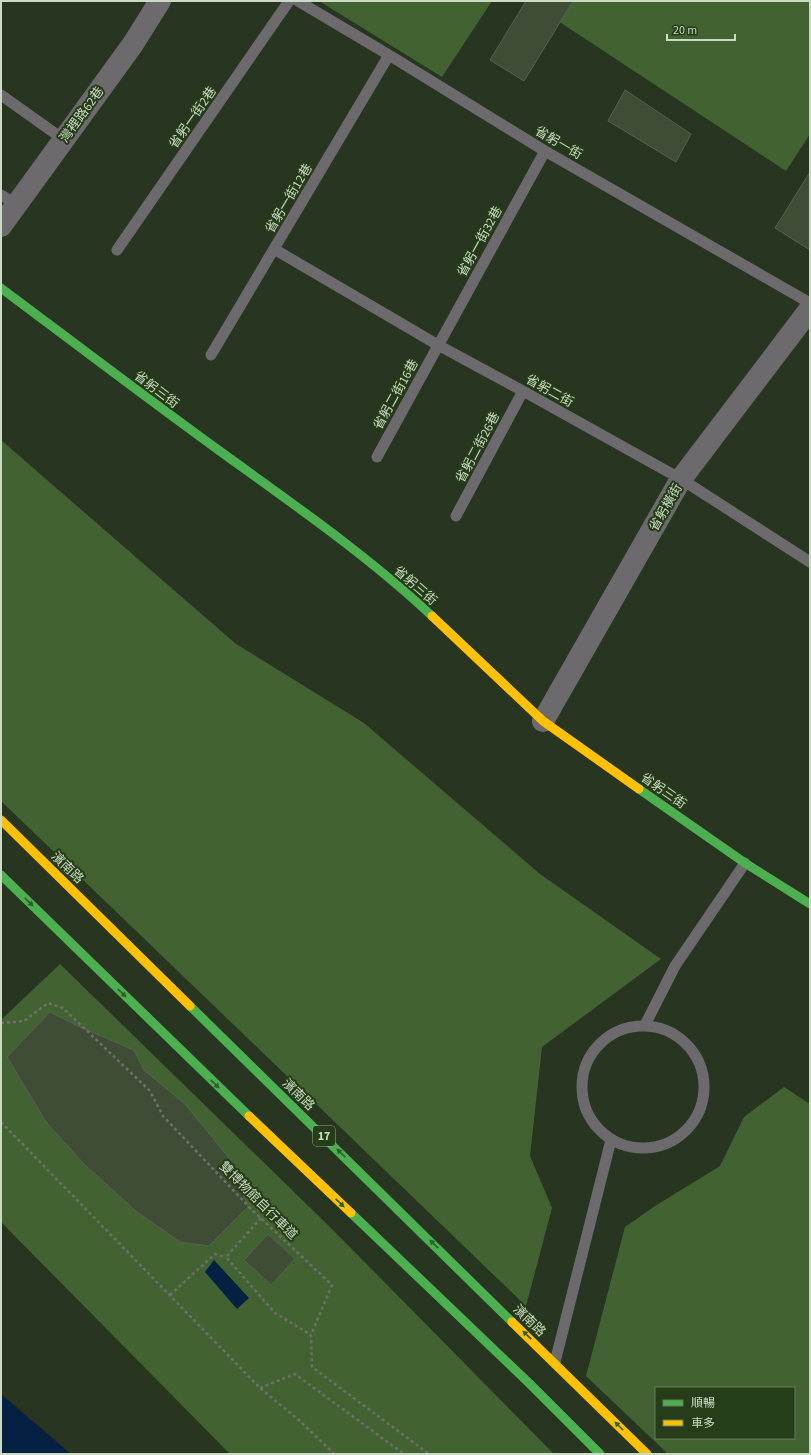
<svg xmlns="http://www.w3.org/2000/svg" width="811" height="1455" viewBox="0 0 811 1455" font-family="'Source Sans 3','Noto Sans TC',sans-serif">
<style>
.green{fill:#426331;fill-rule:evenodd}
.water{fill:#042144}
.building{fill:#3f4d36;stroke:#576251}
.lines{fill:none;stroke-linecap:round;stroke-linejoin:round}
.path{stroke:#6f6f6e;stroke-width:2.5;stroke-dasharray:3 3;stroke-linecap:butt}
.lane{stroke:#6d6a6d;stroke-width:11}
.street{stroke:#6d6a6d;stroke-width:22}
.fast{stroke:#4caf50;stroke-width:9}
.slow{stroke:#ffc107;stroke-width:9}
.oneway{fill:#315f29}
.labels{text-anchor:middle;stroke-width:4;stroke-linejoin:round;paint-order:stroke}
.shield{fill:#253d18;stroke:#99ab90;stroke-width:1}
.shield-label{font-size:12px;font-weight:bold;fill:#cbdac4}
.street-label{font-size:13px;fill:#cbdac4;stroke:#253d18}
</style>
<rect width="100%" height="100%" fill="#283520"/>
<path class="green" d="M 319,1 L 492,1 L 442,77 Z
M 567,1 L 810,1 L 810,134 L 786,171 L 555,19 Z
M 1,440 L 236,644 L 364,723 L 540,874 L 661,959 L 542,1047 L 530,1156 L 552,1208 L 526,1306 L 1,801 Z
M 60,964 L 332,1229 L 554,1454 L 230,1454 L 1,1222 L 1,1020 Z
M 784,1087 L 810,1104 L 810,1454 L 668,1454 L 586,1376 L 625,1227 L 655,1206 L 720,1166 L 744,1117 ZM 656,1388 L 794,1388 L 794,1438 L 656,1438 Z"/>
<path class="water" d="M 214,1260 L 249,1298 L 237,1309 L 205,1272 Z
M 1,1394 L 71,1454 L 1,1454 Z"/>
<path class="building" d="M 526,1 L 573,1 L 524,81 L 490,60 Z
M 625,90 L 691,134 L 676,162 L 608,121 Z
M 810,172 L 810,250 L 775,228 Z
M 50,1012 L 80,1027 L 134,1050 L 144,1070 L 185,1104 L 229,1158 L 248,1207 L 209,1246 L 180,1242 L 137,1212 L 85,1165 L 46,1122 L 7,1057 Z
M 268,1234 L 295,1259 L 271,1285 L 244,1260 Z"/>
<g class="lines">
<path class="path" d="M 1,1023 L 24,1021 L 48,1003 L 63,1008 L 150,1091 L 163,1116 L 252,1210 L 332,1285 L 311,1335 L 312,1367 L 429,1454
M 1,1122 L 260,1388 L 300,1421 L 334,1454
M 261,1218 L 226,1257 L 275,1313 L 311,1335
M 170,1295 L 215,1254 L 226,1257
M 260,1388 L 295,1374 L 404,1454"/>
<path class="lane" d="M 298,1 L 389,55 L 545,151 L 810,303
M 1,95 L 63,139
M 1,195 L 16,204
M 274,249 L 438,345 L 523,391 L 681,479 L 810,562
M 117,250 L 289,1
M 211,355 L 389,55
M 377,457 L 545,151
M 456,516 L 523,391
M 645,1025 L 675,966 L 745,863
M582 1087a61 61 0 1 1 122 0a61 61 0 1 1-122 0Z
M 555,1362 L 611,1140"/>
<path class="street" d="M 1,226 L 133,44 L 160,1
M 543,721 L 681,479 L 810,309"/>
<path class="fast" d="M 1,288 C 73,342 144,396 217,449 C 290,502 366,554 432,616
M 639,789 L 745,863 L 810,904
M 1,875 L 249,1116
M 190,1006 L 512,1322
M 351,1213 L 529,1383 L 600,1454"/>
<path class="slow" d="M 432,616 L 543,721 L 639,789
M 1,820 L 190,1006
M 249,1116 L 351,1213
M 512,1322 L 647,1454"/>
</g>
<defs><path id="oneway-solid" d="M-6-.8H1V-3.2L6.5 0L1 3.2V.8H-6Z"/></defs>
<g class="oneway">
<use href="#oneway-solid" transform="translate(29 902) rotate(44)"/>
<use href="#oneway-solid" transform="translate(122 993) rotate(44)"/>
<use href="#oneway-solid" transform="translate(215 1084) rotate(44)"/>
<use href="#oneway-solid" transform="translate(341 1153) rotate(-136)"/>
<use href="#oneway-solid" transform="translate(340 1203) rotate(44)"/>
<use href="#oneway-solid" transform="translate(434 1244) rotate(-136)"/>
<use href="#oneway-solid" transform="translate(527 1335) rotate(-136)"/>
<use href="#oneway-solid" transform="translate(619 1426) rotate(-135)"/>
</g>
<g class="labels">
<rect class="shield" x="313" y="1126" width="22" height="20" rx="3"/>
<g class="shield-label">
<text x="324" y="1140">17</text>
</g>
<g class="street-label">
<text transform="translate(81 114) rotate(-54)" y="5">灣裡路62巷</text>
<text transform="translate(192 117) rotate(-55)" y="5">省躬一街2巷</text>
<text transform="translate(559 142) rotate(30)" y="5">省躬一街</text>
<text transform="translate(288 198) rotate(-59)" y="5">省躬一街12巷</text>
<text transform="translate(479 241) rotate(-61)" y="5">省躬一街32巷</text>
<text transform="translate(157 389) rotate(37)" y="5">省躬三街</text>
<text transform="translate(550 390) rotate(29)" y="5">省躬二街</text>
<text transform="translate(395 394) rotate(-61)" y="5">省躬二街16巷</text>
<text transform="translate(477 447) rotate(-62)" y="5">省躬二街26巷</text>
<text transform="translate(665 507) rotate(-60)" y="5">省躬橫街</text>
<text transform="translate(416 585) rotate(41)" y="5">省躬三街</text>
<text transform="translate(664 790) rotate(35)" y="5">省躬三街</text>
<text transform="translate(68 867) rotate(44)" y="5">濱南路</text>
<text transform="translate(299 1094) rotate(44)" y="5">濱南路</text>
<text transform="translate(259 1200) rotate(45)" y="5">雙博物館自行車道</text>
<text transform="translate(530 1320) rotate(44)" y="5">濱南路</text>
</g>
</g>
<rect width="811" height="1455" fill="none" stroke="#cbdac4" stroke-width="4"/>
<rect x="655" y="1387" width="140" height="52" fill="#253d18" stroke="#677c5d"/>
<rect x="663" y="1400" width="20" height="6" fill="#4caf50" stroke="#677c5d"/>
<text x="691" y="1407" font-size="12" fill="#cbdac4">順暢</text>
<rect x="663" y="1420" width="20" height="6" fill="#ffc107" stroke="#677c5d"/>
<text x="691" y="1427" font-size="12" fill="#cbdac4">車多</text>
<path d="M667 34v6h68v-6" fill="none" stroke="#cbdac4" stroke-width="2"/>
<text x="673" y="34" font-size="12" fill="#cbdac4" stroke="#253d18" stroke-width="3" paint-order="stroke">20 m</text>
</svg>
